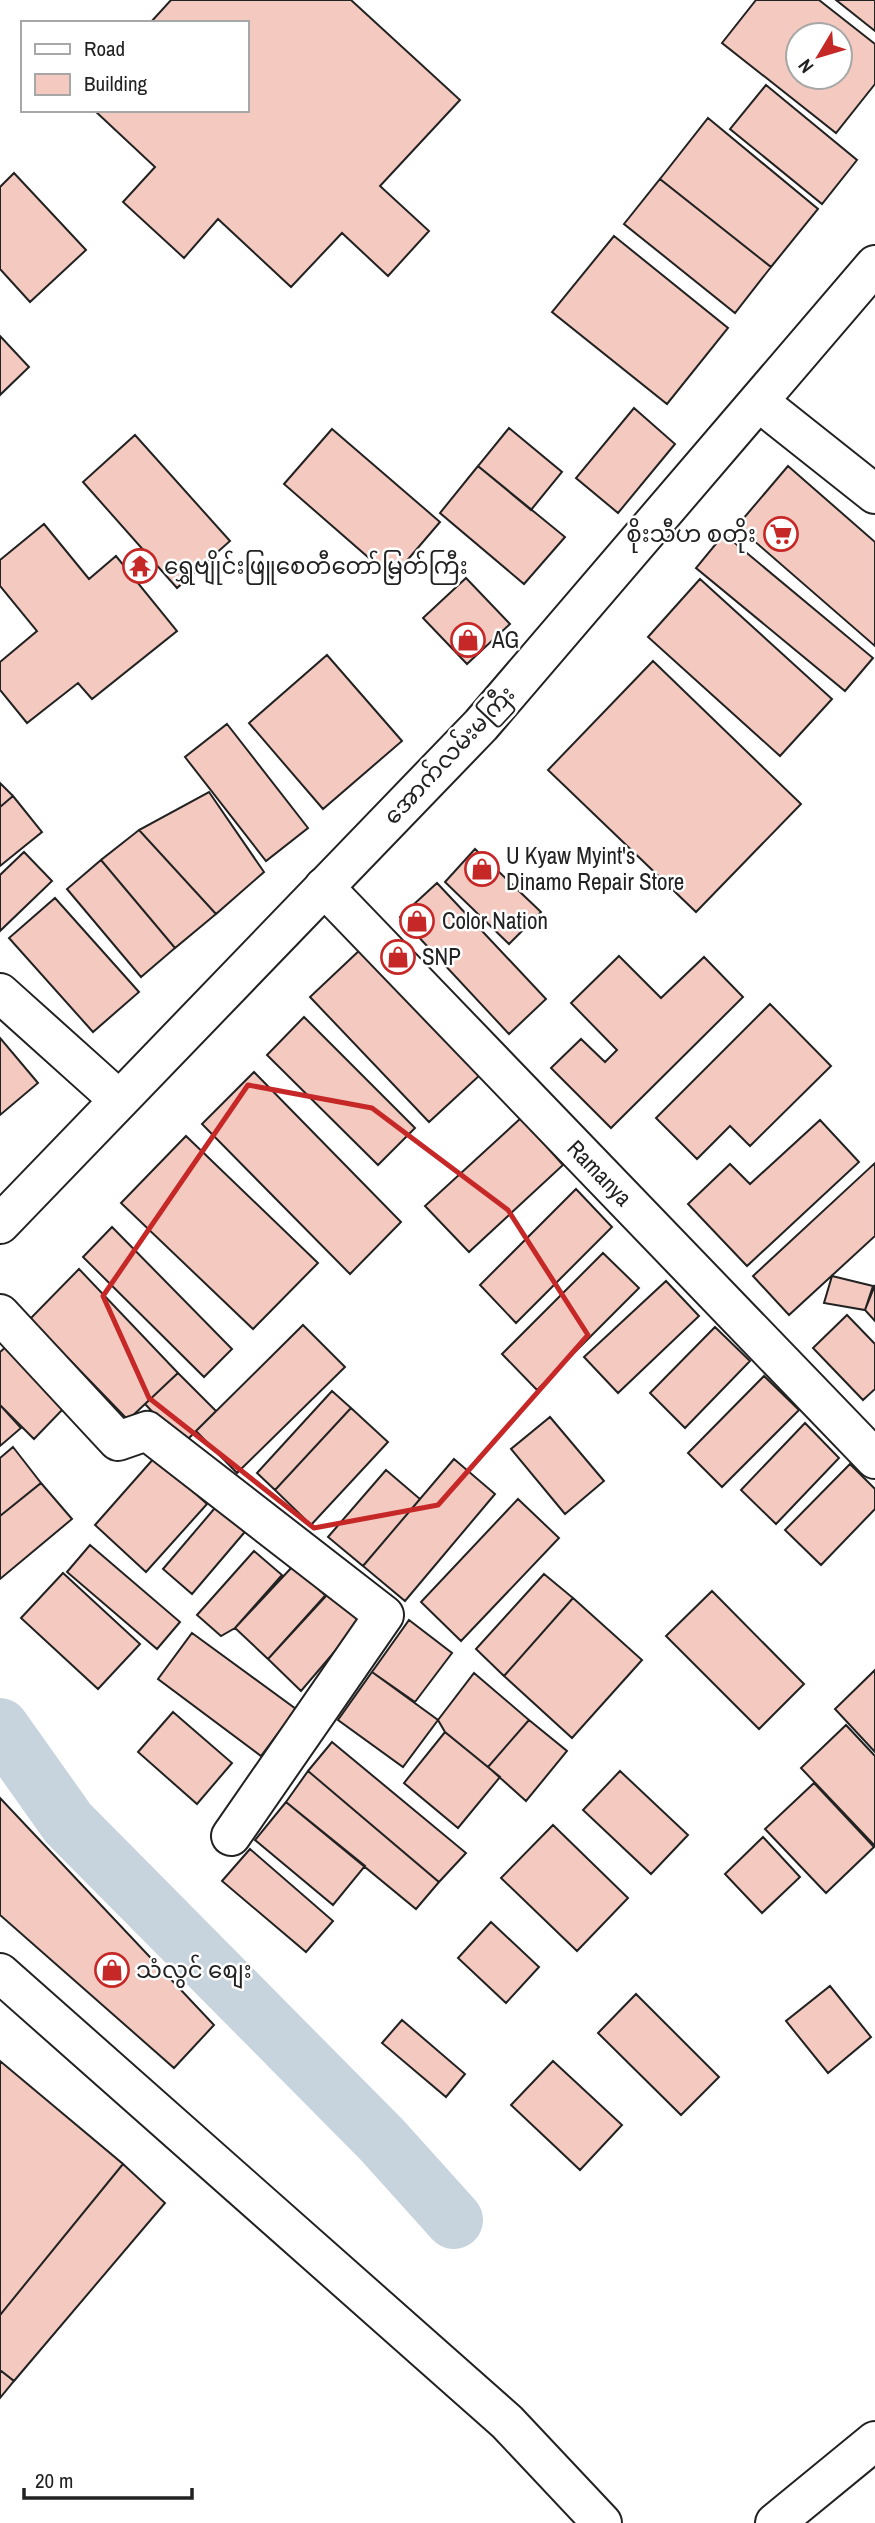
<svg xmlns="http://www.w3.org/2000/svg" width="875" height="2523" viewBox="0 0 875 2523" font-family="'Archivo Narrow','Noto Sans Myanmar',sans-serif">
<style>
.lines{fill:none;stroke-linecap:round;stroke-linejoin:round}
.canal{stroke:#c7d3dd;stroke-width:58}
.building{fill:#f3c9c0;stroke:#222;stroke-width:2;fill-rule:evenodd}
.street-casing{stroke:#222;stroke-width:42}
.secondary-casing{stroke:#222;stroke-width:42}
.street{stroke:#fff;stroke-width:38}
.secondary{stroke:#fff;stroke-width:38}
.marked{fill:none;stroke:#c62828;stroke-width:5;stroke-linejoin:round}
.labels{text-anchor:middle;stroke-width:5;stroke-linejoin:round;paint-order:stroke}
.poi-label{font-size:23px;fill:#222;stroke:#fff;text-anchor:start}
.street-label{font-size:23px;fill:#222;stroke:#fff}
</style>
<rect width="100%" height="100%" fill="#fff"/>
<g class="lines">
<path class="canal" d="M 0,1727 L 68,1823 L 382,2140 L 454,2220"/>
</g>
<path class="building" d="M 171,0 L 351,0 L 460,100 L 380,186 L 429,231 L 388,276 L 342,233 L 291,287 L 218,219 L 184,258 L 123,202 L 155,167 L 94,110 L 247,110 L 247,23 L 150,23 Z
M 756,0 L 819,0 L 875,44 L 875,84 L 836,133 L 722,43 ZM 798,35 L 840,35 L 840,77 L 798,77 Z
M 836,0 L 875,0 L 875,31 Z
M 766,85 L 857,160 L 822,204 L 730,129 Z
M 708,118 L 818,209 L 771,267 L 660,179 Z
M 14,173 L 86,250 L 30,302 L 0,269 L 0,187 Z
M 660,179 L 771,267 L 735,313 L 624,224 Z
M 614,236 L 728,328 L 667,404 L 552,312 Z
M 0,336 L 29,367 L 0,395 Z
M 634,408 L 675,444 L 618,513 L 576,478 Z
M 509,428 L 562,472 L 531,510 L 478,466 Z
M 332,429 L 440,522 L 392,578 L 284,484 Z
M 135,435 L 230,541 L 177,588 L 83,482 Z
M 478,466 L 565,537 L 524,584 L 440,513 Z
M 788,466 L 875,542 L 875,646 L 737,526 Z
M 44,524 L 89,579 L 116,556 L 177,631 L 92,699 L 78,683 L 27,723 L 0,690 L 0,662 L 37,631 L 0,586 L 0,560 Z
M 724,534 L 873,658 L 845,691 L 696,568 Z
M 466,578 L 510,624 L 467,664 L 423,618 Z
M 700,579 L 832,699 L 780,756 L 648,637 Z
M 327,655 L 402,741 L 323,809 L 249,723 Z
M 653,661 L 801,804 L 696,912 L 548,770 Z
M 227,724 L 308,828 L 266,861 L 185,757 Z
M 0,783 L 13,796 L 0,807 Z
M 209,792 L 264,872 L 216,914 L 139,830 Z
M 13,796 L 42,832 L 0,866 L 0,807 Z
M 139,830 L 216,914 L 175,948 L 101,860 Z
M 475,849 L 541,912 L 509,944 L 445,882 Z
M 24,852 L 52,881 L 0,931 L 0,875 Z
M 101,860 L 175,948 L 141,977 L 67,889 Z
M 437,883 L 546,999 L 509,1034 L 400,917 Z
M 55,898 L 139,992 L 93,1032 L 9,938 Z
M 362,948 L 480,1075 L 429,1122 L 310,997 Z
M 619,956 L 661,998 L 704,957 L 743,997 L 611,1128 L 551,1068 L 581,1039 L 605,1062 L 617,1050 L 571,1003 Z
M 770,1004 L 831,1066 L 750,1146 L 730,1126 L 697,1159 L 656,1118 Z
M 304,1017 L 415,1128 L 378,1165 L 267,1055 Z
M 0,1038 L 38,1083 L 0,1115 Z
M 254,1072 L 401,1222 L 350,1274 L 202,1124 Z
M 521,1118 L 563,1165 L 469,1252 L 425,1206 Z
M 820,1120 L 859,1162 L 747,1266 L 688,1204 L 730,1164 L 750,1184 Z
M 186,1136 L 318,1263 L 253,1329 L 121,1203 Z
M 875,1163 L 875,1236 L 789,1315 L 753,1276 Z
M 576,1189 L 612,1227 L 516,1323 L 480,1285 Z
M 112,1227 L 232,1349 L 204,1377 L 83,1257 Z
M 603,1253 L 639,1288 L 537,1390 L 502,1354 Z
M 79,1269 L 178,1373 L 128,1420 L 30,1319 Z
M 832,1276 L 873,1286 L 865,1310 L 824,1303 Z
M 666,1281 L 699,1316 L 618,1393 L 584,1357 Z
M 875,1285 L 875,1321 L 865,1310 Z
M 847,1315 L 875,1344 L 875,1389 L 863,1400 L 813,1348 Z
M 303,1325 L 345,1367 L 237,1473 L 196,1431 Z
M 715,1327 L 750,1361 L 685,1428 L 650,1393 Z
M 7,1346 L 64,1408 L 34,1439 L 0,1405 L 0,1352 Z
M 178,1373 L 216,1411 L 183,1444 L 145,1404 Z
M 764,1376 L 799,1410 L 722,1487 L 688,1453 Z
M 332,1391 L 351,1408 L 275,1490 L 257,1473 Z
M 0,1405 L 21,1428 L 0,1446 Z
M 351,1408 L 388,1442 L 311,1525 L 275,1490 Z
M 550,1417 L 604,1481 L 565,1514 L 511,1449 Z
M 805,1423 L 839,1458 L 776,1524 L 741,1490 Z
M 13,1447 L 41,1483 L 0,1516 L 0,1458 Z
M 155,1457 L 207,1504 L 146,1572 L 95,1525 Z
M 454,1459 L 495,1494 L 405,1601 L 363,1566 Z
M 850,1464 L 875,1489 L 875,1509 L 821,1565 L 785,1530 Z
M 386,1470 L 420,1499 L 363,1566 L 328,1537 Z
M 41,1483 L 72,1519 L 0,1579 L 0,1516 Z
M 518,1499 L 559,1538 L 461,1641 L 421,1602 Z
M 220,1502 L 249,1527 L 192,1594 L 163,1569 Z
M 90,1545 L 180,1622 L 157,1649 L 67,1572 Z
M 254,1551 L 282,1575 L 235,1628 L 221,1636 L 197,1615 Z
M 293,1566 L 326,1596 L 268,1659 L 235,1628 Z
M 63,1573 L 140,1644 L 98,1689 L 21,1618 Z
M 544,1574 L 573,1598 L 504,1676 L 476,1649 Z
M 332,1588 L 365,1616 L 301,1691 L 268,1659 Z
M 712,1591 L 804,1684 L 759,1729 L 666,1636 Z
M 573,1598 L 642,1660 L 572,1738 L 504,1676 Z
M 409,1620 L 452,1653 L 415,1702 L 372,1672 Z
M 192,1633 L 296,1709 L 261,1756 L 158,1679 Z
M 875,1670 L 875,1752 L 835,1709 Z
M 372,1672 L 438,1720 L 403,1767 L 338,1720 Z
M 474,1673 L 529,1720 L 488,1767 L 445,1732 L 438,1720 Z
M 173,1712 L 232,1763 L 197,1804 L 138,1752 Z
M 529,1720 L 567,1751 L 526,1801 L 488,1767 Z
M 846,1725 L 875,1756 L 875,1846 L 801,1768 Z
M 445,1732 L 500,1777 L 458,1828 L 404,1783 Z
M 332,1742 L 466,1853 L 439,1882 L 308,1771 Z
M 308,1771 L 439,1882 L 416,1909 L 286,1802 Z
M 620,1771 L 688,1835 L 651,1874 L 583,1810 Z
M 814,1783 L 874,1847 L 826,1893 L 765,1829 Z
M 0,1798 L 214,2025 L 174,2068 L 0,1915 Z
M 286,1802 L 365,1866 L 333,1905 L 255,1840 Z
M 553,1825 L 628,1898 L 577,1951 L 501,1878 Z
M 763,1837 L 800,1877 L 762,1913 L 725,1874 Z
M 250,1849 L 333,1921 L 306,1952 L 222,1881 Z
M 491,1922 L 539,1967 L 506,2003 L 458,1958 Z
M 830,1986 L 871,2037 L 828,2073 L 786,2021 Z
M 636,1994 L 719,2077 L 681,2115 L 598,2033 Z
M 402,2020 L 465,2074 L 446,2097 L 382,2043 Z
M 0,2061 L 123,2164 L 0,2315 Z
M 553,2061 L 622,2125 L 580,2170 L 511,2105 Z
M 123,2164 L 165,2203 L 14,2381 L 0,2370 L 0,2315 Z
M 0,2370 L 14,2381 L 0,2398 Z"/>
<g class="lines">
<g class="street-casing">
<g id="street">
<path d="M 759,402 L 875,494"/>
<path id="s1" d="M 324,887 L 875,1459"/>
<path d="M 0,993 L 118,1099"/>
<path d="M 0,1314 L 118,1441 L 147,1431 L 384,1615 L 231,1836"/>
<path d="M 0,1973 L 507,2422 L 602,2523"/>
</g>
</g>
<g class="secondary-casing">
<path id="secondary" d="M 0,1224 L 481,725 L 875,265
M 775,2523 L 875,2441"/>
</g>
<use href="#street" class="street"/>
<use href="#secondary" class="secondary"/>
</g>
<path class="marked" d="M 248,1085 L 372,1108 L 508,1210 L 588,1335 L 438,1505 L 314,1528 L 149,1398 L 103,1296 Z"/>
<defs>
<g id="supermarket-ring" transform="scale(1.75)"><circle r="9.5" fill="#fff" stroke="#c62828" stroke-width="1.5"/><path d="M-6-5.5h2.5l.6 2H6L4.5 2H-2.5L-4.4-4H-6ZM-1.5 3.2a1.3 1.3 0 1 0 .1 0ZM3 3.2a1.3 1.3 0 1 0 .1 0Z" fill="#c62828"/></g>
<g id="temple-ring" transform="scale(1.75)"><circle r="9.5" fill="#fff" stroke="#c62828" stroke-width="1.5"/><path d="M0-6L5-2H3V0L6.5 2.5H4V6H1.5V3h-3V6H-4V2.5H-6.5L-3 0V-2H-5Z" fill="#c62828"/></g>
<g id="shop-ring" transform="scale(1.75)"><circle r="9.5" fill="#fff" stroke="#c62828" stroke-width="1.5"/><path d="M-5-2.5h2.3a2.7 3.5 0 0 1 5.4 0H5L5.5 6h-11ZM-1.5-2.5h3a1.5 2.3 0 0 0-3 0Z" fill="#c62828"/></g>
</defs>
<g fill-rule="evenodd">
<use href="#supermarket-ring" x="781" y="534"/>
<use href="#temple-ring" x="140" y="566"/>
<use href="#shop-ring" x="468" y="640"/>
<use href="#shop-ring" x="482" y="869"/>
<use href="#shop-ring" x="417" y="921"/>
<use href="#shop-ring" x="398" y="957"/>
<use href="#shop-ring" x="112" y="1970"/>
</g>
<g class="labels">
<g class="poi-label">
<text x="756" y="542" text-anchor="end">စိုးသီဟ စတိုး</text>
<text x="164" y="574">ရွှေဗျိုင်းဖြူစေတီတော်မြတ်ကြီး</text>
<text x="492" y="648">AG</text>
<text x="506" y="864">U Kyaw Myint's<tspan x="506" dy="26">Dinamo Repair Store</tspan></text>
<text x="442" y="929">Color Nation</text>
<text x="422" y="965">SNP</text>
<text x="136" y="1978">သံလွင် စျေး</text>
</g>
<g class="street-label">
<text transform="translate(449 755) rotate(-47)" y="8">အောက်လမ်းမကြီး</text>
<text dy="8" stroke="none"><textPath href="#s1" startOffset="397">Ramanya</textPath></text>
</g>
</g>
<rect x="21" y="21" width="228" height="91" fill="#ffffff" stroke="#a7a7a7" stroke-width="2"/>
<rect x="35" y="44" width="35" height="10" fill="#ffffff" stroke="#a7a7a7" stroke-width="2"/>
<text x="84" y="56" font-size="21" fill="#222222">Road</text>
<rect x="35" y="74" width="35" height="21" fill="#f3c9c0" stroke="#a7a7a7" stroke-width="2"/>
<text x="84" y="91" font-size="21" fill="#222222">Building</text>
<g transform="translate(819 56) rotate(232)"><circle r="33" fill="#ffffff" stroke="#a7a7a7" stroke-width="2"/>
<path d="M0-5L12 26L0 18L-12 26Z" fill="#c62828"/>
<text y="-10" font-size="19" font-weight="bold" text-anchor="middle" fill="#222222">N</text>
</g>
<path d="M24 2488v10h168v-10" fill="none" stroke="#222222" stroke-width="3.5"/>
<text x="35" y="2488" font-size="21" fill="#222222" stroke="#ffffff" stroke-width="5" paint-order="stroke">20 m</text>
</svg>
